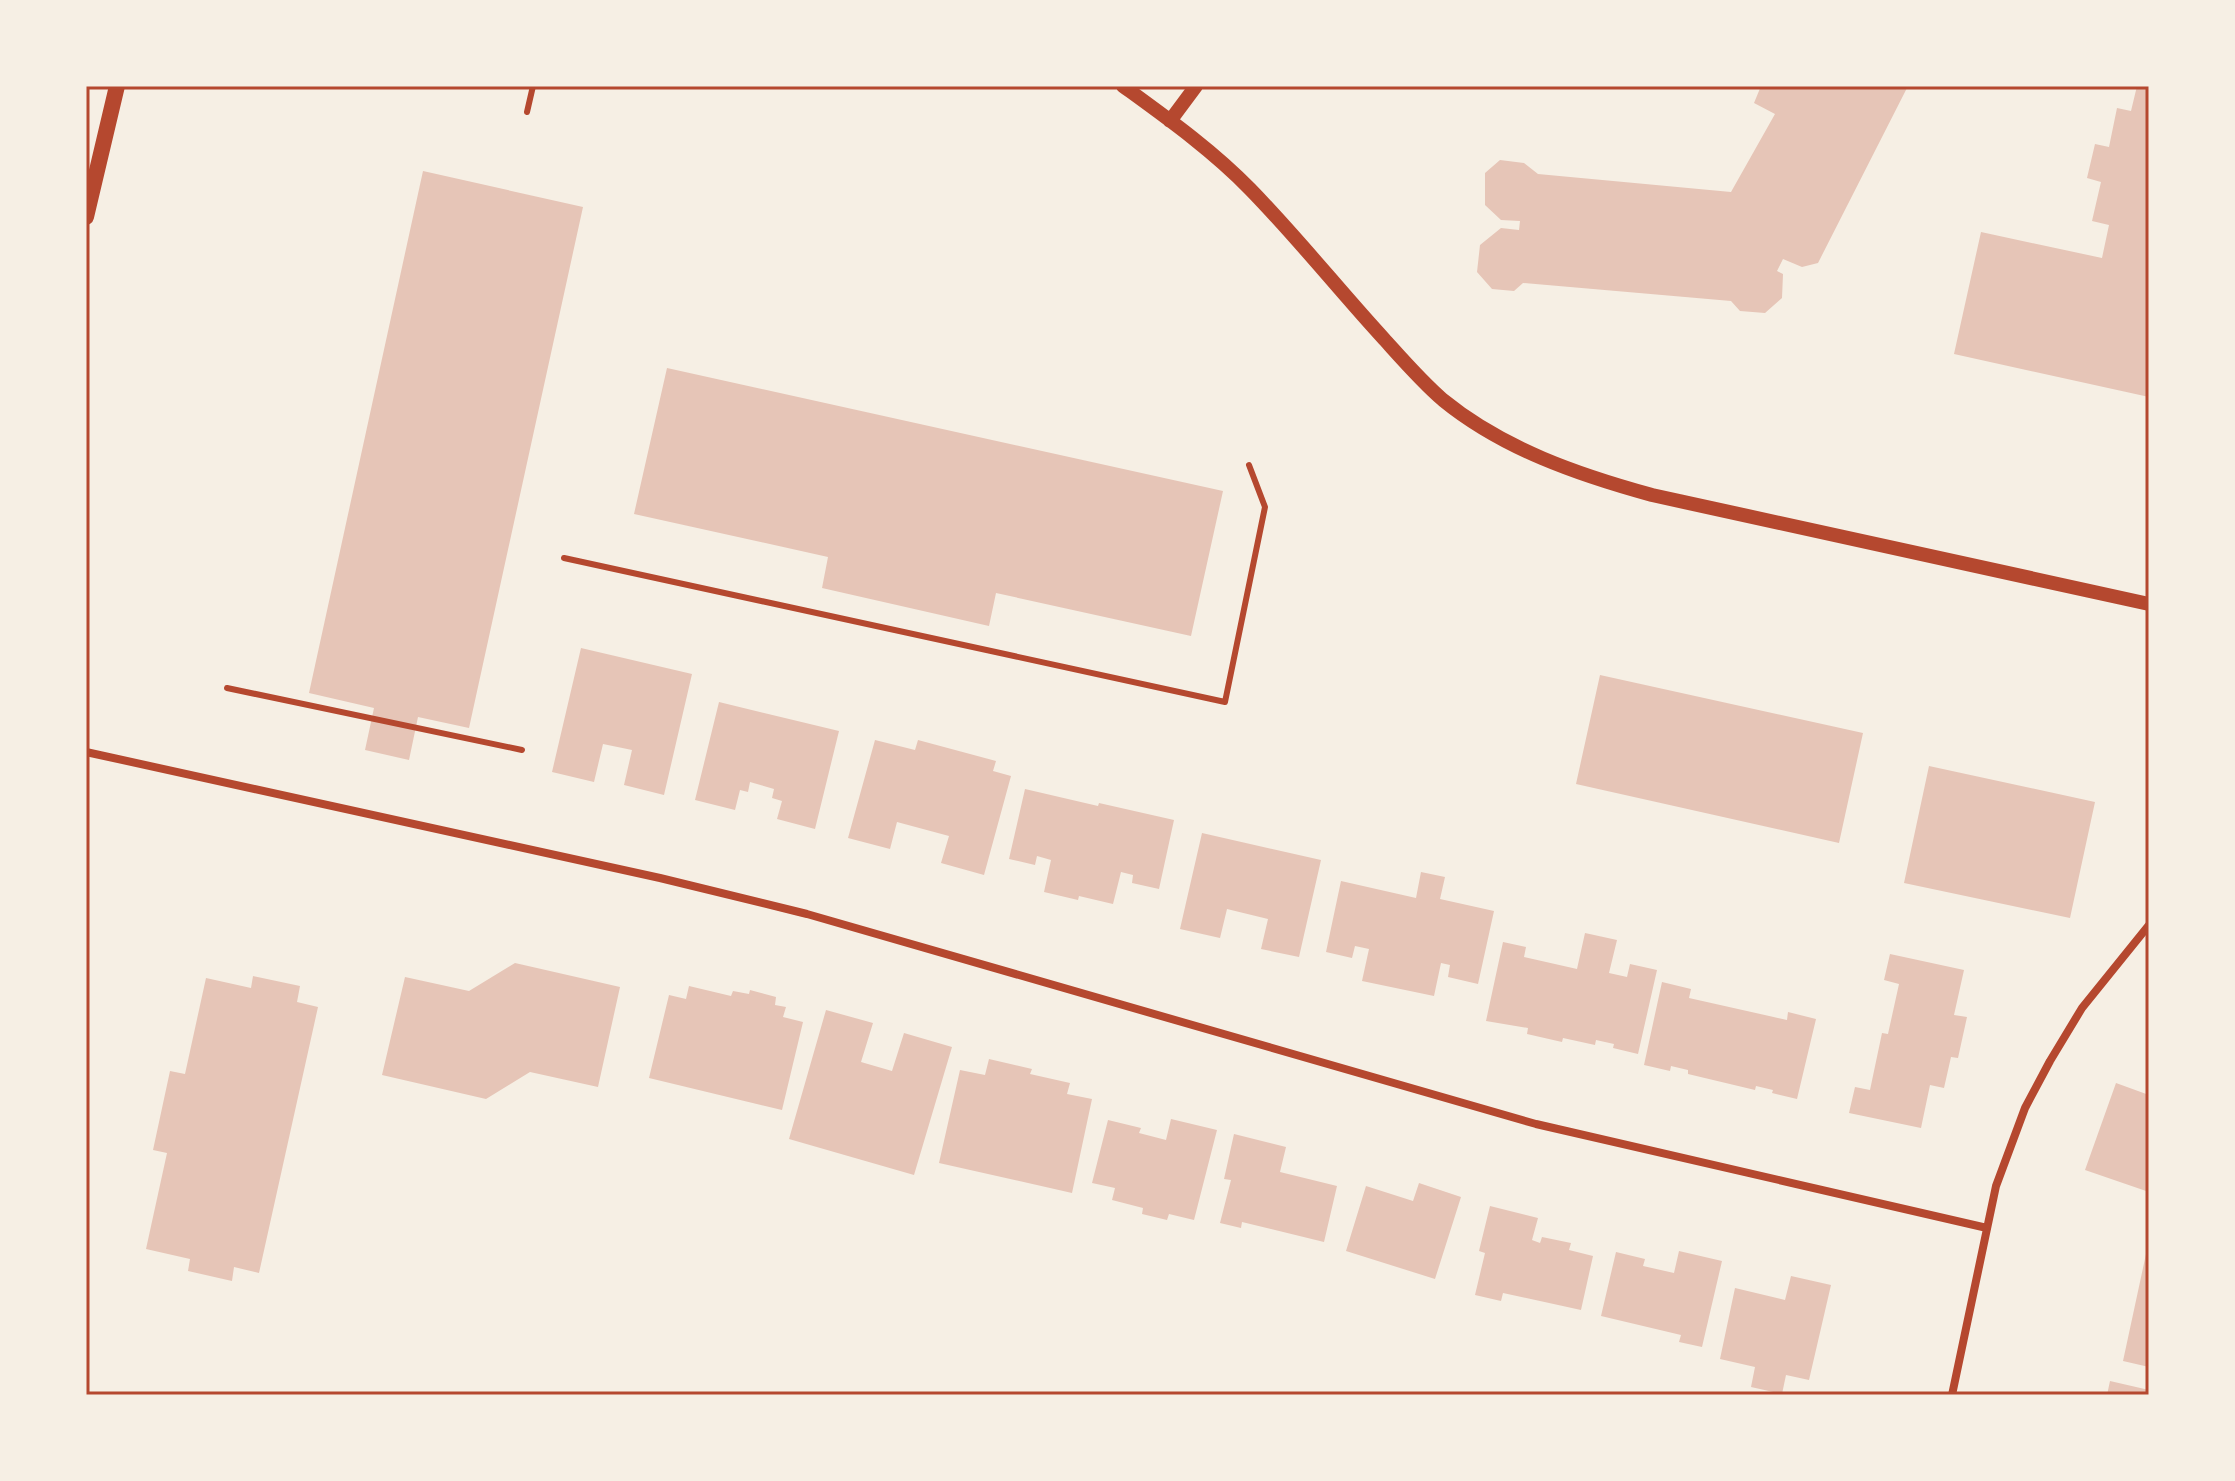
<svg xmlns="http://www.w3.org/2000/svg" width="2235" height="1481" viewBox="0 0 2235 1481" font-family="Mulish,sans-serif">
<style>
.building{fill:#e6c5b7}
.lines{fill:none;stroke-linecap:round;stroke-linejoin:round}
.service{stroke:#b5482f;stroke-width:6}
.minor{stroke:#b5482f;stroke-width:8}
.tertiary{stroke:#b5482f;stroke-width:14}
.secondary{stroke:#b5482f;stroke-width:16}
.neatline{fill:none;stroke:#b5482f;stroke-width:3}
</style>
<rect width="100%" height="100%" fill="#f6efe4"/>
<path class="building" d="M 1761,86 L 1908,86 L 1818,263 L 1802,267 L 1783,259 L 1777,271 L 1783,274 L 1782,298 L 1765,313 L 1740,311 L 1731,301 L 1523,283 L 1514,291 L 1492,289 L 1477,272 L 1480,245 L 1501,228 L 1519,230 L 1520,221 L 1501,220 L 1485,205 L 1485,173 L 1500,160 L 1524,163 L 1538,174 L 1731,192 L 1775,114 L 1754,103 Z
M 2137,86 L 2149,86 L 2149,397 L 1954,354 L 1981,232 L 2102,258 L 2109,225 L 2092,221 L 2101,182 L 2087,178 L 2095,144 L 2109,147 L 2117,108 L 2131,111 Z
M 423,171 L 583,207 L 469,728 L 418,717 L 409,760 L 365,750 L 374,708 L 309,693 Z
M 667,368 L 1223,491 L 1191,636 L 996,593 L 989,626 L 822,588 L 828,557 L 634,514 Z
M 581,648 L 692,674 L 664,795 L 624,785 L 632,750 L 603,744 L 594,782 L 552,772 Z
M 1600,675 L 1863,733 L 1839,843 L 1576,784 Z
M 719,702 L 839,731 L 815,829 L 777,819 L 782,801 L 772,798 L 774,789 L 750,782 L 748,792 L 740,790 L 735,810 L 695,800 Z
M 875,740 L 915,750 L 918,740 L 996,761 L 993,771 L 1011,776 L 984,875 L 941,863 L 949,836 L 897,822 L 890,849 L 848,838 Z
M 1929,766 L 2095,802 L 2070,918 L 1904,883 Z
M 1025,789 L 1098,806 L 1099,803 L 1174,820 L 1159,889 L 1132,883 L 1133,875 L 1121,872 L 1113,904 L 1079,896 L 1078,900 L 1044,892 L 1051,860 L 1037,856 L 1035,865 L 1009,859 Z
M 1202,833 L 1321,860 L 1299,957 L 1261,949 L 1268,919 L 1227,909 L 1220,938 L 1180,929 Z
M 1421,872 L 1445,877 L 1440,899 L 1494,911 L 1478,984 L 1448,977 L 1450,965 L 1441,963 L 1434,996 L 1362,981 L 1369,949 L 1355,946 L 1352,958 L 1326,952 L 1341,881 L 1416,898 Z
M 1585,933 L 1617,940 L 1609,973 L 1627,977 L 1630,964 L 1657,970 L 1638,1054 L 1613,1048 L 1614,1044 L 1596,1040 L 1595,1045 L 1563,1038 L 1562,1042 L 1527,1034 L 1528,1028 L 1486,1021 L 1503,942 L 1526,947 L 1524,957 L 1577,969 Z
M 1890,954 L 1964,970 L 1954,1015 L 1967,1017 L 1958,1058 L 1951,1057 L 1944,1088 L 1930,1085 L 1921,1128 L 1849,1113 L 1855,1087 L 1870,1090 L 1882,1033 L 1888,1034 L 1899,984 L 1884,980 Z
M 515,963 L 620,987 L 598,1087 L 530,1072 L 486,1099 L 382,1075 L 405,977 L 469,991 Z
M 253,976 L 300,986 L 297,1002 L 318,1007 L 259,1273 L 234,1267 L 232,1281 L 188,1271 L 190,1259 L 146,1249 L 167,1153 L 153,1150 L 170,1071 L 185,1074 L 206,978 L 251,988 Z
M 1662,982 L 1691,989 L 1689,998 L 1787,1020 L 1788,1012 L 1816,1019 L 1797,1099 L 1772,1093 L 1773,1090 L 1756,1086 L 1755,1090 L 1688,1074 L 1688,1070 L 1671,1066 L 1670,1071 L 1644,1065 Z
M 689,986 L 731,996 L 733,991 L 749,994 L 750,990 L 776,997 L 775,1005 L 786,1007 L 783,1017 L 803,1022 L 782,1110 L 649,1078 L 669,995 L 686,999 Z
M 826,1010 L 873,1023 L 861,1062 L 892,1071 L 904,1033 L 952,1047 L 914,1175 L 789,1139 Z
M 989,1059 L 1032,1069 L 1030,1074 L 1070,1083 L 1067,1094 L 1092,1099 L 1072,1193 L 939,1163 L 960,1070 L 985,1075 Z
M 2116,1083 L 2149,1095 L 2149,1192 L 2085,1170 Z
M 1171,1119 L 1217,1130 L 1194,1220 L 1169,1214 L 1167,1220 L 1142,1214 L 1143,1208 L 1112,1200 L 1115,1188 L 1092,1183 L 1108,1120 L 1141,1128 L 1139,1133 L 1166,1140 Z
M 1234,1134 L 1286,1147 L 1280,1172 L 1337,1186 L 1324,1242 L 1242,1222 L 1241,1228 L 1220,1223 L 1231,1180 L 1224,1179 Z
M 1419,1183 L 1461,1197 L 1435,1279 L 1346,1251 L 1366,1186 L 1413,1201 Z
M 1490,1206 L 1538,1218 L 1532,1240 L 1540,1243 L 1542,1237 L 1571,1243 L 1569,1250 L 1593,1256 L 1581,1310 L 1503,1293 L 1501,1301 L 1475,1295 L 1485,1253 L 1479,1251 Z
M 1679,1251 L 1722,1261 L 1702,1347 L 1679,1342 L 1681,1335 L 1601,1316 L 1616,1252 L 1645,1259 L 1643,1266 L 1674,1273 Z
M 2146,1254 L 2149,1255 L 2149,1367 L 2123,1361 Z
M 1791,1276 L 1831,1285 L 1809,1380 L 1786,1375 L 1782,1394 L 1751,1387 L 1755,1367 L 1720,1359 L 1735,1288 L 1785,1300 Z
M 2110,1381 L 2149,1390 L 2149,1395 L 2107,1395 Z"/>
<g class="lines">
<path class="service" d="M 527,112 L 533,86
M 564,558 L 1225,702 L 1265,507 L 1249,465
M 227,688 L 522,750"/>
<path class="minor" d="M 86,752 L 660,878 L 807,914 L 1536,1124 L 1987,1228
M 1952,1395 L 1996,1186 L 2025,1108 L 2050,1061 L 2082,1008 L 2149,925"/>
<path class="tertiary" d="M 1123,86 C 1167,118 1212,150 1250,189 C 1297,237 1339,290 1384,339 C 1403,360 1422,382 1443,400 C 1503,449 1579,475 1652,495 L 2149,604
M 1170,121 L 1196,86"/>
<path class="secondary" d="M 86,217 L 117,86"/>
</g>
<rect width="2235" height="1481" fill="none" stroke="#f6efe4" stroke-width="176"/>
<rect x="88" y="88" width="2059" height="1305" class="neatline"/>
</svg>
